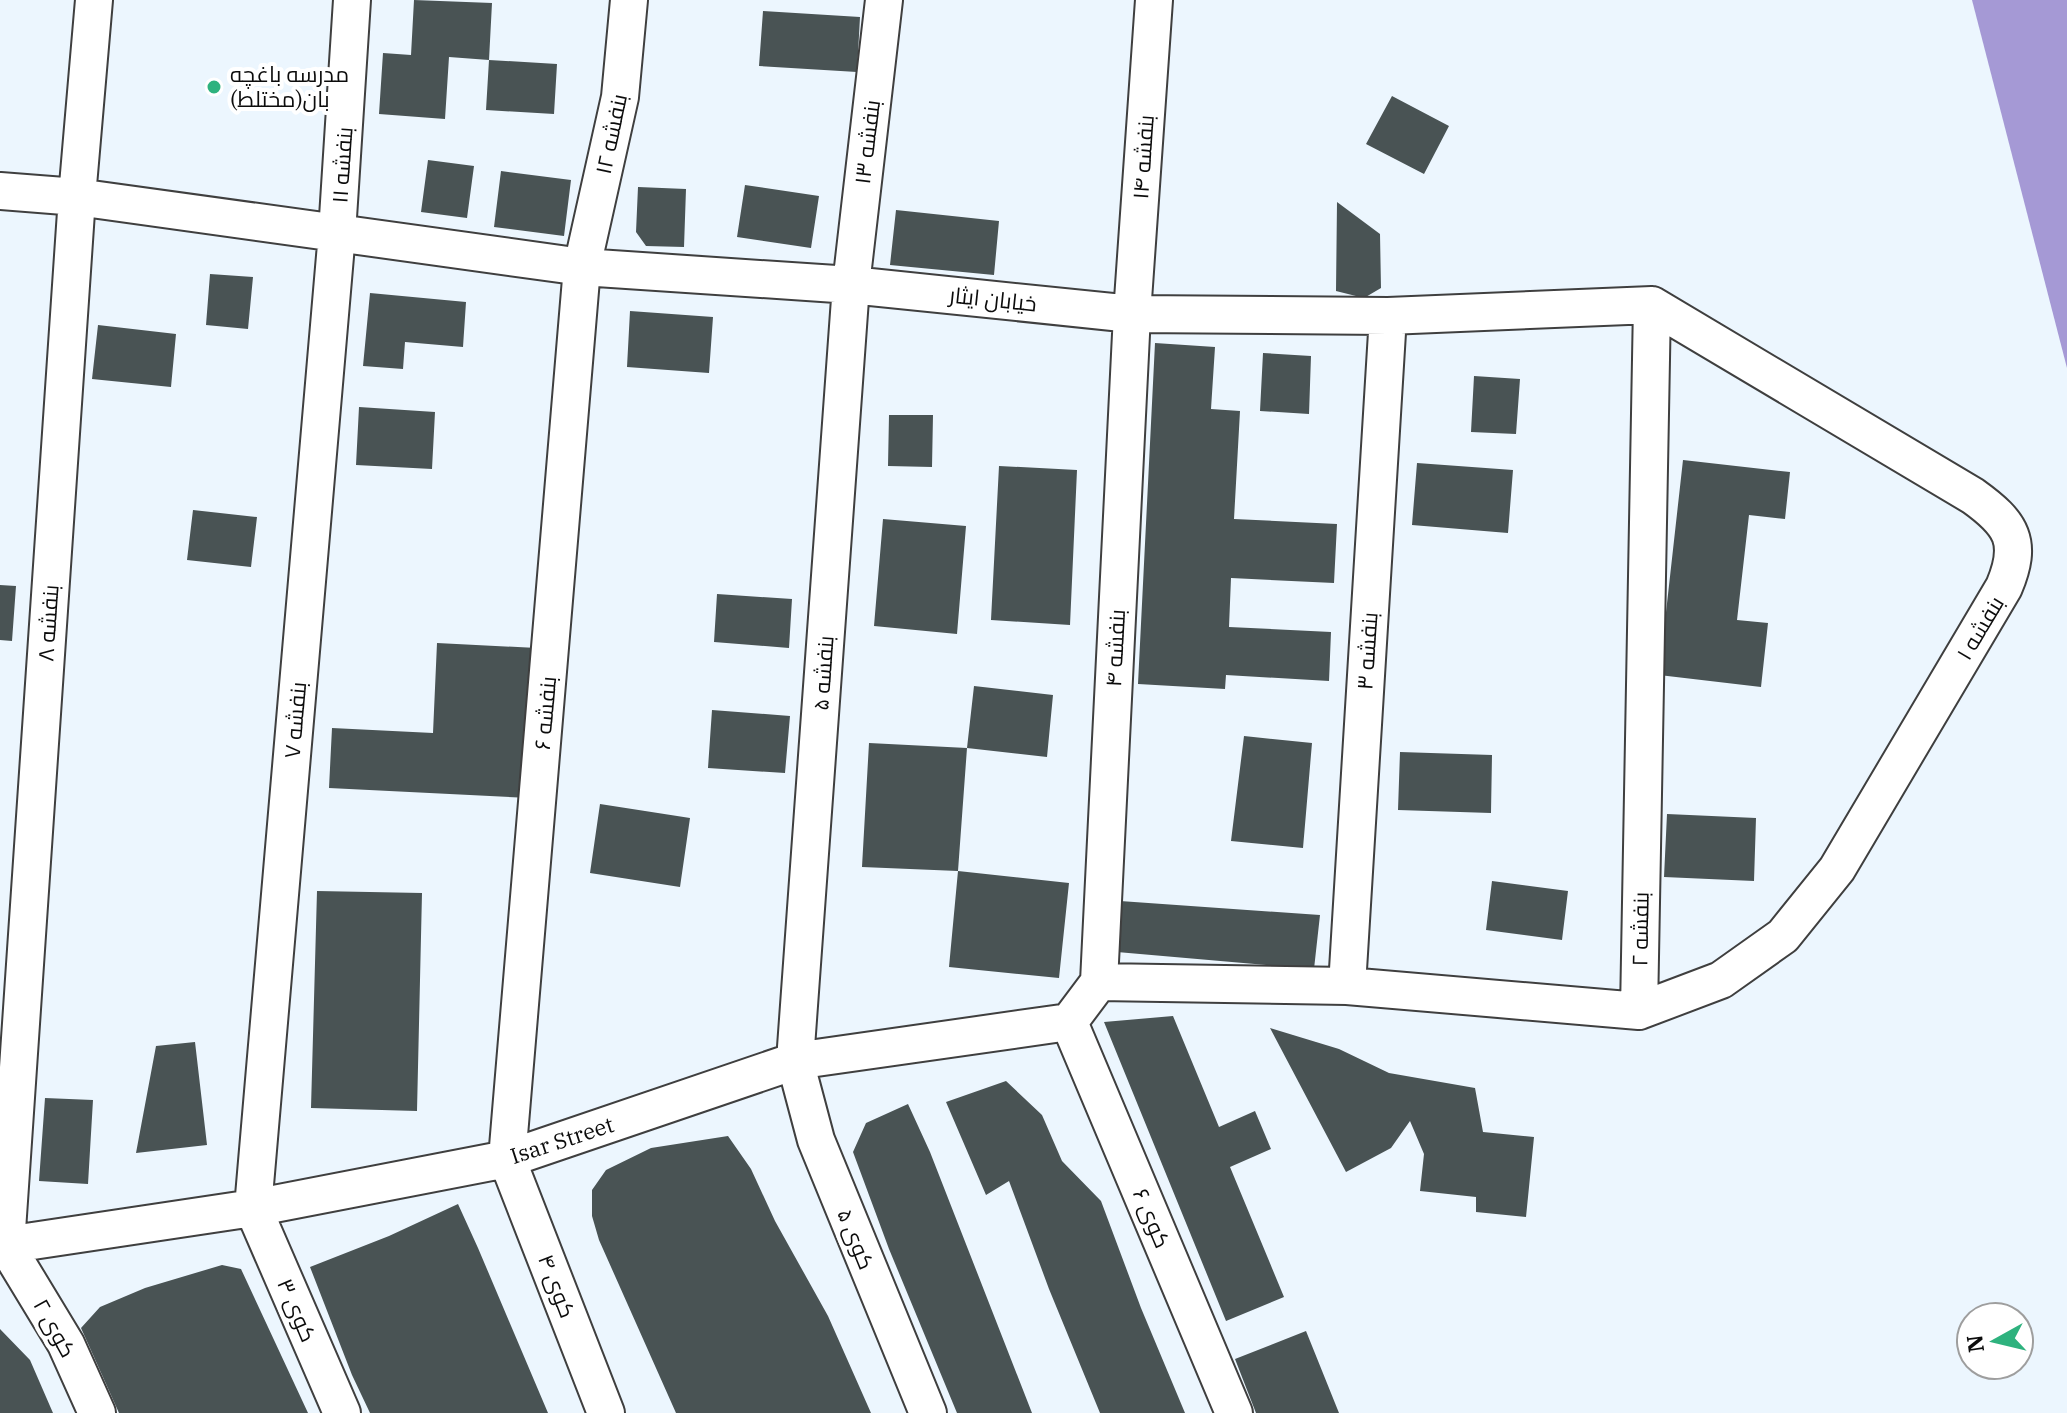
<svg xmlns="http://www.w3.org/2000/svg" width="2067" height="1413" viewBox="0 0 2067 1413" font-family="'IBM Plex Serif',Cairo,serif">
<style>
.forest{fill:#a599d5}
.building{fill:#495354}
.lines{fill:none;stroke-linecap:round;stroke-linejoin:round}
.street-casing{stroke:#3f3f3f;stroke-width:40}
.street{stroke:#fff;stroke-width:36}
.poi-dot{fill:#2eb27e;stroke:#fff;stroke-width:3}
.labels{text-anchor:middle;stroke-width:8;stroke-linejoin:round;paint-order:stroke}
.poi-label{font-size:22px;fill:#0c0c0c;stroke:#fff;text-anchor:start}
.street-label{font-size:22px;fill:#0c0c0c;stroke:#fff}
</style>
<rect width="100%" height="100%" fill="#ecf6fe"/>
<path class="forest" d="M 1972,0 L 2067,0 L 2067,368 Z"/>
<path class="building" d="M 414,0 L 492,3 L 489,60 L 449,57 L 445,119 L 379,114 L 383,53 L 411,55 Z
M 763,11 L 860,17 L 857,72 L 759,66 Z
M 489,60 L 557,64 L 554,114 L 486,110 Z
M 1392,96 L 1449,126 L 1424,174 L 1366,144 Z
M 428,160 L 474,166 L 467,218 L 421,212 Z
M 501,171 L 571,180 L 564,236 L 494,227 Z
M 745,185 L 819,196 L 811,248 L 737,237 Z
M 638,187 L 686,189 L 684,247 L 646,246 L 636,232 Z
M 1337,202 L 1380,234 L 1381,288 L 1364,298 L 1336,291 Z
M 896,210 L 999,221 L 994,275 L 890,265 Z
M 210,274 L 253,277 L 248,329 L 206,325 Z
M 370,293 L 466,302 L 463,347 L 405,342 L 403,369 L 363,366 Z
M 630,311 L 713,317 L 709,373 L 627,367 Z
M 98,325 L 176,334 L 171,387 L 92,379 Z
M 1155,343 L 1215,347 L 1211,409 L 1240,411 L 1234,519 L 1337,524 L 1334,583 L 1231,578 L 1229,627 L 1331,632 L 1329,681 L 1226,675 L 1225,689 L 1138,684 Z
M 1263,353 L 1311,356 L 1309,414 L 1260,411 Z
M 1474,376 L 1520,379 L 1516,434 L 1471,432 Z
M 359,407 L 435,412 L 432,469 L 356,465 Z
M 889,415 L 933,415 L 932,467 L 888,466 Z
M 1683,460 L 1790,472 L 1785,519 L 1749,515 L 1737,620 L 1768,623 L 1761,687 L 1659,675 Z
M 1417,463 L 1513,470 L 1508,533 L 1412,525 Z
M 999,466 L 1077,470 L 1070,625 L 991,620 Z
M 193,510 L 257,517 L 251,567 L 187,560 Z
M 883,519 L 966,526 L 957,634 L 874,626 Z
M 0,585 L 16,586 L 12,641 L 0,640 Z
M 717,594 L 792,599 L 789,648 L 714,642 Z
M 437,643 L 537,648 L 530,798 L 329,788 L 332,728 L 433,733 Z
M 974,686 L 1053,695 L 1047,757 L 967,748 Z
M 712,710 L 790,716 L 785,773 L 708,768 Z
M 1244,736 L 1312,743 L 1303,848 L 1231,841 Z
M 869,743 L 967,748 L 958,871 L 862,867 Z
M 1400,752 L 1492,755 L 1491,813 L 1398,810 Z
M 600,804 L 690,818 L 680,887 L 590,873 Z
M 1667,814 L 1756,818 L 1754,881 L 1664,877 Z
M 958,871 L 1069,883 L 1059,978 L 949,967 Z
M 1492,881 L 1568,891 L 1562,940 L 1486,930 Z
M 317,891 L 422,893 L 417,1111 L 311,1108 Z
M 1120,901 L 1320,915 L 1314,969 L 1117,952 Z
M 1173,1016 L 1219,1127 L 1255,1111 L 1271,1149 L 1230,1167 L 1284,1297 L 1226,1321 L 1104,1022 Z
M 1270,1028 L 1339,1049 L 1389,1073 L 1475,1088 L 1483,1132 L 1534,1137 L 1526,1217 L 1476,1212 L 1476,1197 L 1420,1191 L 1424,1154 L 1410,1121 L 1391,1148 L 1346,1172 Z
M 195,1042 L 207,1145 L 136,1153 L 156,1046 Z
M 1006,1081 L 1042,1115 L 1062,1161 L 1101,1201 L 1141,1308 L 1185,1413 L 1100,1413 L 1049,1289 L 1009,1181 L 986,1195 L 946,1102 Z
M 45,1098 L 93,1100 L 88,1184 L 39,1181 Z
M 908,1104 L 930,1152 L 1032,1413 L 957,1413 L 889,1249 L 853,1152 L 866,1123 Z
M 728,1136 L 751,1169 L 775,1221 L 828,1316 L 871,1413 L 676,1413 L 599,1240 L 592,1216 L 592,1190 L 606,1170 L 651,1148 Z
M 458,1204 L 478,1248 L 548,1413 L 370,1413 L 352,1375 L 310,1267 L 389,1236 Z
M 222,1265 L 241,1269 L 308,1413 L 119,1413 L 81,1328 L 100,1307 L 145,1288 Z
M 0,1329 L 30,1360 L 53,1413 L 0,1413 Z
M 1306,1331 L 1339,1413 L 1256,1413 L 1235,1359 Z"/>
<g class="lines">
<g class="street-casing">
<path id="street" d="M 94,0 L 77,197 L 6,1245 L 66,1344 L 97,1413
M 884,0 L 851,285 L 795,1061 L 816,1140 L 928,1413
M 0,191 L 77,197 L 582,267 L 851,285 L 1132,314 L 1388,316 L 1652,305
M 1099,982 L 1347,986 L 1639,1011 L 1652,305
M 1099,982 L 1132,314 L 1154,0
M 1347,986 L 1388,316
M 1639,1011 L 1721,980 L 1783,936 L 1837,869 L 2004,587 C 2023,542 2012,524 1973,496 L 1652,305
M 1069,1022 L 1234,1413
M 0,1249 L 6,1245 L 253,1208 L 507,1159 L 795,1061 L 1069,1022 L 1099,982
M 342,1413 L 253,1208 L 337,233 L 352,0
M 606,1413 L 507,1159 L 582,267 L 620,97 L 629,0"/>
</g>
<use href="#street" class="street"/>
</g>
<circle class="poi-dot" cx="214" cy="87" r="8"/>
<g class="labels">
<g class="poi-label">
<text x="230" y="82">مدرسه باغچه<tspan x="230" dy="25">بان(مختلط)</tspan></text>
</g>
<g class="street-label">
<text transform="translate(611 134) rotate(-78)" y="8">بنفشه ۱۲</text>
<text transform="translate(867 142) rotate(-83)" y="8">بنفشه ۱۳</text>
<text transform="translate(1143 157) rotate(-86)" y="8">بنفشه ۱۴</text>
<text transform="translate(342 165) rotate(-86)" y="8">بنفشه ۱۱</text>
<text transform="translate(993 299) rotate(6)" y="8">خیابان ایثار</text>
<text transform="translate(48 623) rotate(-86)" y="8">بنفشه ۸</text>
<text transform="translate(1980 628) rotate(-59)" y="8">بنفشه ۱</text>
<text transform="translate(1115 648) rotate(-87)" y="8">بنفشه ۴</text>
<text transform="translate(1367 651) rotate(-86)" y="8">بنفشه ۳</text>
<text transform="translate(823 673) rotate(-86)" y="8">بنفشه ۵</text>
<text transform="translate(545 713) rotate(-85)" y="8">بنفشه ۶</text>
<text transform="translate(295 720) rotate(-85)" y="8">بنفشه ۷</text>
<text transform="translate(1640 929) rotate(-89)" y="8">بنفشه ۲</text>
<text transform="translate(562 1140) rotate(-18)" y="8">Isar Street</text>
<text transform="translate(1152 1218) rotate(67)" y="8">کوی ۶</text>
<text transform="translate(856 1239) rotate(68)" y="8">کوی ۵</text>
<text transform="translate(557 1286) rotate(69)" y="8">کوی ۴</text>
<text transform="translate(297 1310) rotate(67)" y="8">کوی ۳</text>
<text transform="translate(55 1328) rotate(61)" y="8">کوی ۲</text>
</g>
</g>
<g transform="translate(1995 1341) rotate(262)"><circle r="38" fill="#ffffff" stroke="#9e9e9e" stroke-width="2"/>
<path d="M0-6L14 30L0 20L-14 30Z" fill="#2eb27e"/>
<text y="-12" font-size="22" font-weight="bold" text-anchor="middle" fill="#0c0c0c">N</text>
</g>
</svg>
